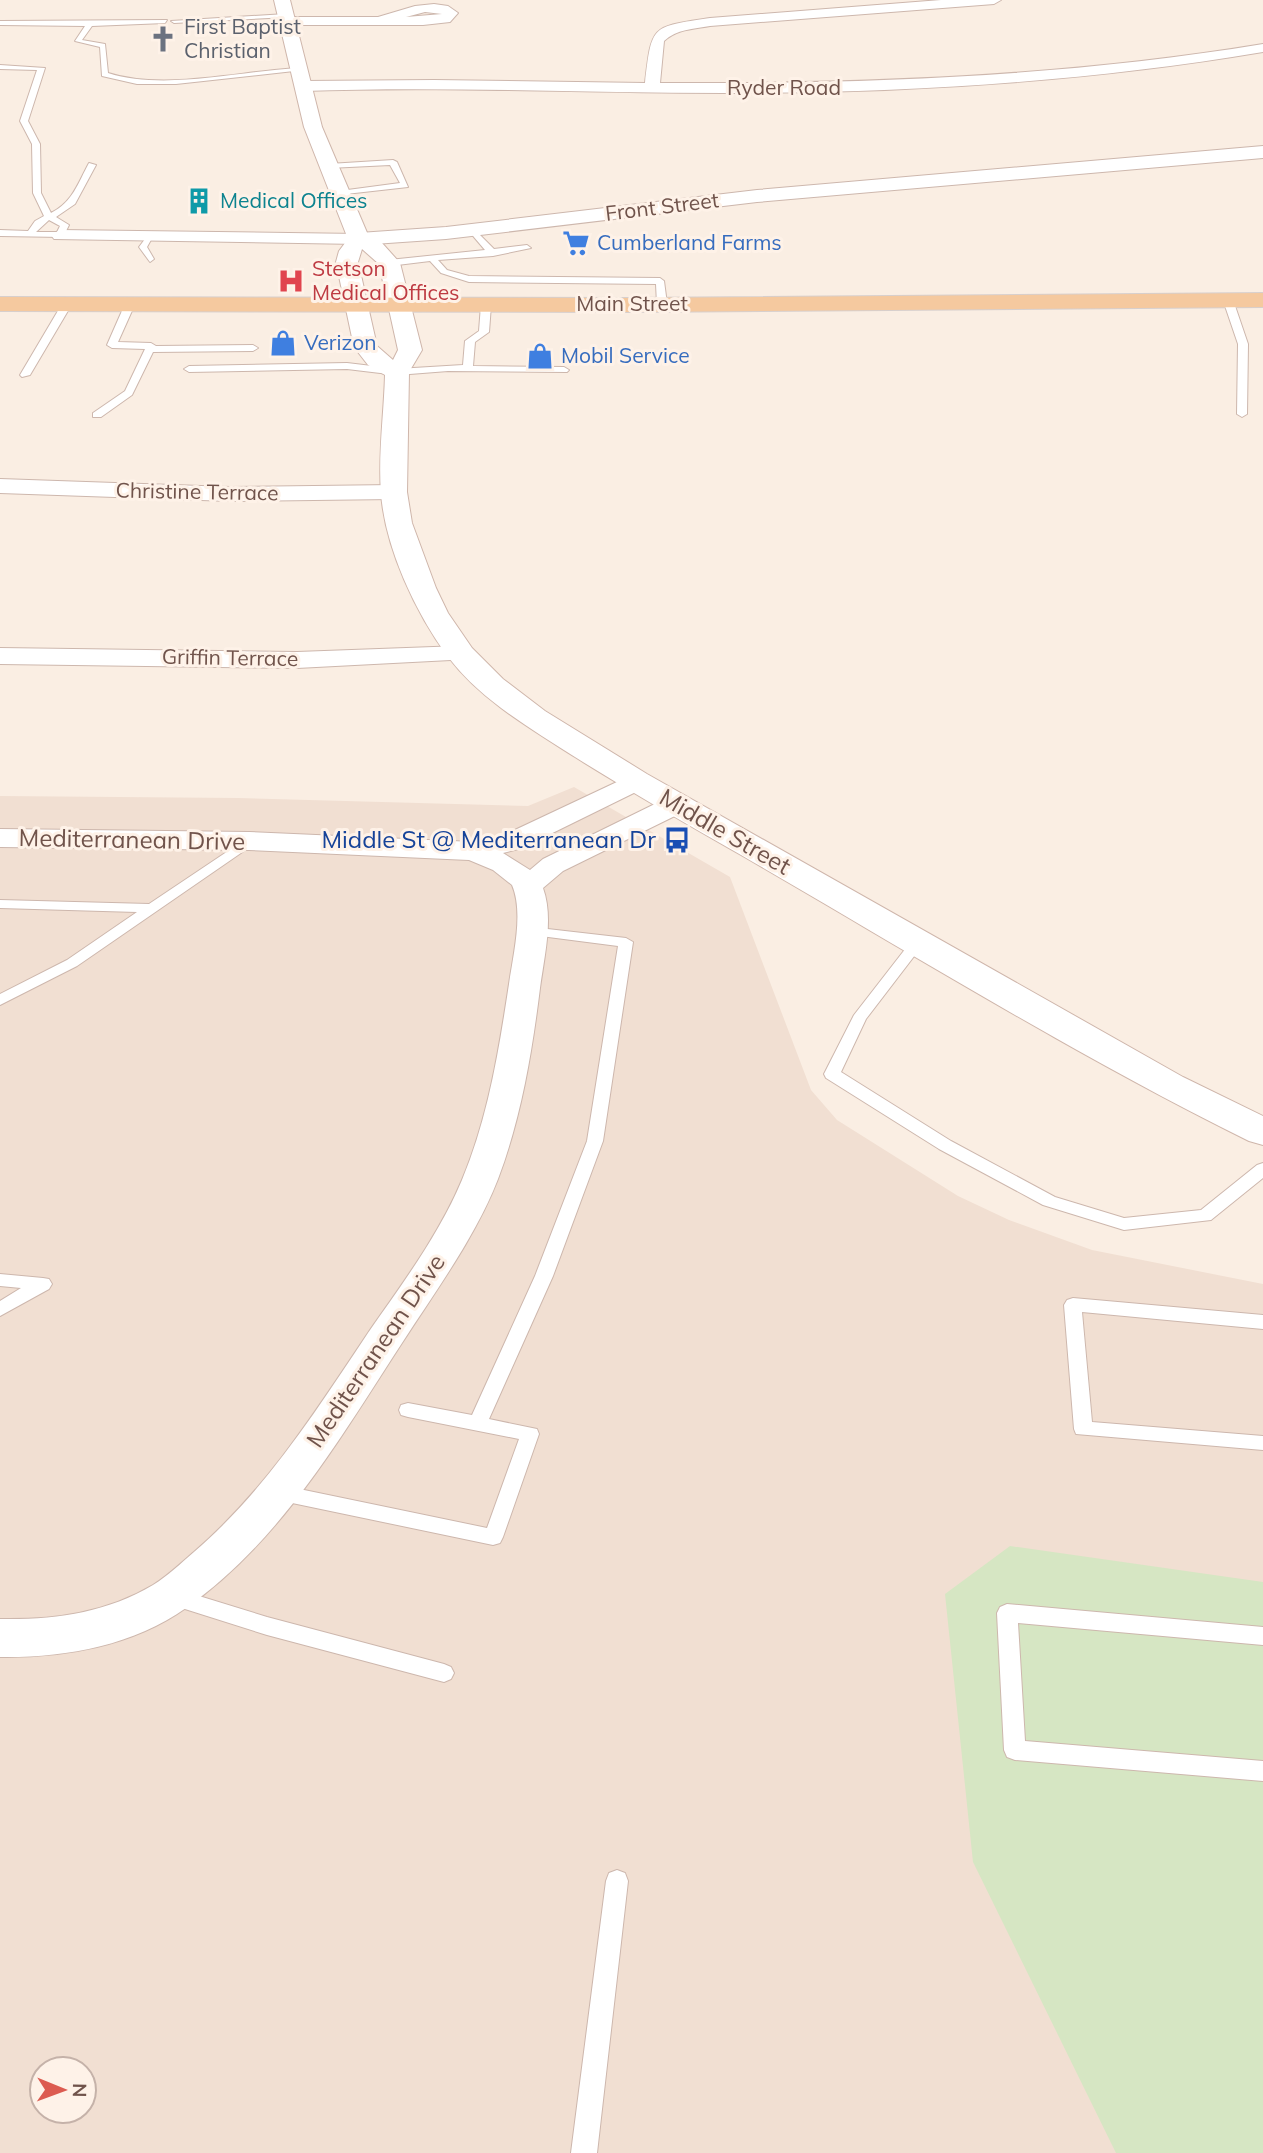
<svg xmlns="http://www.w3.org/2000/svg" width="1263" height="2153" viewBox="0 0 1263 2153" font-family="Mulish,sans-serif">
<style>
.residential{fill:#f1dfd2;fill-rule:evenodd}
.green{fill:#d6e6c3}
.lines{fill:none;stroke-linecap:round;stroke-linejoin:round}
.service-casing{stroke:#cdb7ad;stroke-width:2}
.minor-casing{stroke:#cdb7ad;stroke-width:2}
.tertiary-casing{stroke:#cdb7ad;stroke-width:2}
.secondary-casing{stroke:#cfb6ab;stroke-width:2}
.primary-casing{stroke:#d7cfcd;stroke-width:2}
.service{fill:#fff;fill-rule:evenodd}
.minor{fill:#fff;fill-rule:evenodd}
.tertiary{fill:#fff;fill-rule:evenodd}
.secondary{fill:#fff;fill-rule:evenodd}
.primary{fill:#f5c99f;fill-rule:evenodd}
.labels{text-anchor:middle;stroke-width:6;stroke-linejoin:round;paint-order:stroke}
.far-worship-label{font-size:21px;fill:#5b616d;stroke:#fef2e8;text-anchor:start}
.far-street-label{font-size:21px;fill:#70534b;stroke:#fef2e8}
.far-culture-label{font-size:21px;fill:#0d838f;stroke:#fef2e8;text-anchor:start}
.far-shop-label{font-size:21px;fill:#366cbe;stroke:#fef2e8;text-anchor:start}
.far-health-label{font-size:21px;fill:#be3a42;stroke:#fef2e8;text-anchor:start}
.street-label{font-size:24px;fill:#70534b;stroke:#fef2e8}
.transit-label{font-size:24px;fill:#164399;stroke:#fef2e8;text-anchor:end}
</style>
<rect width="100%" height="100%" fill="#faeee3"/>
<path class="residential" d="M 574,787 L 730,877 L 811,1090 L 837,1120 L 958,1196 L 1009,1220 L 1092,1250 L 1263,1284 L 1263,2153 L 0,2153 L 0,796 L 238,798 L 528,806 ZM 42,2069 L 84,2069 L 84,2111 L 42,2111 Z"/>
<path class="green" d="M 1010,1546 L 1263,1582 L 1263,2153 L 1116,2153 L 973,1862 L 945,1594 Z"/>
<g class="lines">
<g class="service-casing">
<path id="service" d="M 286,14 L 288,17 L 174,23 L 171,21 Z
M 167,20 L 165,23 L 92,26 L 82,40 L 105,44 L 108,73 C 164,91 240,71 299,68 L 303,70 L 176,84 L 137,84 L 102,76 L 100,47 L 75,41 L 85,26 L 0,25 L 0,21 Z
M 0,65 L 45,68 L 28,121 L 40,144 L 41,193 L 51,213 C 73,202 78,183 89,163 L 96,165 L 75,204 L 56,217 L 69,225 L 63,237 L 0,236 L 0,230 L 28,231 L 35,221 L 44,216 L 33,193 L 32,144 L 20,121 L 37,70 L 0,69 ZM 49,220 L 60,226 L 57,232 L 36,232 Z
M 393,160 L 397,162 L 408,187 L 337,195 L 340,191 L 400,183 L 390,165 L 329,168 L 325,166 L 329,164 Z
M 472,227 L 494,249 L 527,245 L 531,248 L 493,256 L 438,260 L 447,270 L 469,276 L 660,278 L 664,281 L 667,304 L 662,307 L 657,304 L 656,284 L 469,282 L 441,273 L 430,261 L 389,266 L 385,263 L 389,260 L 485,250 L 468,230 Z
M 148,235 L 152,238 L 147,247 L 154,259 L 150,262 L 139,247 Z
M 1228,297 L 1233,300 L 1248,344 L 1247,414 L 1242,417 L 1237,414 L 1238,344 L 1223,300 Z
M 67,301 L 72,304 L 30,375 L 22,377 L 20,375 L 62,304 Z
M 130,301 L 135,304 L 118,342 L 151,343 L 156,346 L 253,345 L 258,348 L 253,351 L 153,352 L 132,395 L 101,417 L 93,417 L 93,413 L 125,391 L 145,349 L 112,348 L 107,345 L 125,304 Z
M 486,302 L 491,305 L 489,332 L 475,342 L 473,366 L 564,367 L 569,370 L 567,372 L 448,371 L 397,375 L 347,369 L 189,372 L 184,369 L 189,366 L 347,363 L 397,369 L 463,365 L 465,341 L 479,331 L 481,305 Z
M 249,837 L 256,841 L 254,844 L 77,966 L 0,1005 L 0,994 L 67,960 L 137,912 L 0,908 L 0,900 L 149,904 Z
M 530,927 L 626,938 L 633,942 L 603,1141 L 553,1276 L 489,1419 L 537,1429 L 539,1434 L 503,1537 L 500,1543 L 493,1545 L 273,1499 L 270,1493 L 273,1487 L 280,1485 L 487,1528 L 519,1439 L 408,1417 L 401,1415 L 399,1410 L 401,1405 L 408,1403 L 472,1415 L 535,1276 L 587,1141 L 618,946 L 525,934 L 523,931 Z
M 918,938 L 925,942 L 866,1019 L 841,1072 L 951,1141 L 1055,1197 L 1124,1218 L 1201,1210 L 1257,1165 L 1263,1163 L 1263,1178 L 1211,1220 L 1124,1230 L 1043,1205 L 939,1149 L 826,1078 L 824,1074 L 854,1015 L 913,939 Z
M 0,1274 L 43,1278 L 49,1279 L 52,1284 L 49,1289 L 0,1316 L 0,1301 L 21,1288 L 0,1286 Z
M 1073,1298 L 1263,1315 L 1263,1329 L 1082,1312 L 1092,1422 L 1263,1436 L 1263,1450 L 1076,1434 L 1074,1429 L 1064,1305 L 1067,1300 Z
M 173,1588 L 267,1617 L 444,1664 L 451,1667 L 454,1673 L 451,1679 L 444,1682 L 267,1635 L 166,1603 L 163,1597 L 166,1591 Z
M 1007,1604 L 1263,1627 L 1263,1645 L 1018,1623 L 1025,1741 L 1263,1761 L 1263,1781 L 1015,1760 L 1007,1757 L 1004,1750 L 997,1613 L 1000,1607 Z
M 617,1870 L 625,1873 L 628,1881 L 597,2153 L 571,2153 L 606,1881 L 609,1873 Z"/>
</g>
<g class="minor-casing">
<path id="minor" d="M 941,0 L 1001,0 L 994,4 L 710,26 C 693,29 677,29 664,41 L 660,83 C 863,84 1063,77 1263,44 L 1263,52 C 1085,82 906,93 726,93 C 585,93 444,86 303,91 L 295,86 L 303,81 L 434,80 L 645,83 C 652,24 651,27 710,18 Z
M 434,4 L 448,6 L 458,13 L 450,22 L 423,25 L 287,25 L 280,21 L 287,17 L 378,17 L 415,6 ZM 425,12 L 442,14 L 406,17 Z
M 60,230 L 359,234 L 368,239 L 359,244 L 54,239 L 51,235 Z
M 0,479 L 230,487 L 394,485 L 402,487 L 405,492 L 402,497 L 394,499 L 230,501 L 0,493 Z
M 461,646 L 470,649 L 474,654 L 470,659 L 297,668 L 0,664 L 0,648 L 297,652 Z
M 636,773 L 646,775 L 650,781 L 646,787 L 522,848 L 503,853 L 530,870 L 543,859 L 667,798 L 677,796 L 687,798 L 691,804 L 687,810 L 563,871 L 543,888 C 554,918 544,958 540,988 C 532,1053 521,1118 498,1179 C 475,1238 436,1290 402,1343 C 340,1438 281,1541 186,1608 C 133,1646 63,1658 0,1657 L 0,1619 C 54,1620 106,1613 153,1585 C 168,1576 181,1563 194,1552 C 266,1490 316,1411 368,1333 C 402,1284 439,1235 462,1180 C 488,1118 499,1050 509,984 C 513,955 524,913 512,885 L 493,870 L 469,860 L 249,850 L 0,847 L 0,829 L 249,832 L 474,842 L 502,836 Z"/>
</g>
<g class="tertiary-casing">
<path id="tertiary" d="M 1263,146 L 1263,158 L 757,202 L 446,239 L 359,245 L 352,243 L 349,239 L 352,235 L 359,233 L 446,227 L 757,190 Z"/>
</g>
<g class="secondary-casing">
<path id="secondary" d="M 274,0 L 290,0 L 322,127 L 368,235 L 382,243 L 400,263 L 422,350 L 409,372 L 407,492 L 412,523 L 436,588 L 448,613 L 472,648 L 503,679 L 545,711 L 647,774 L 1183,1077 L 1263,1116 L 1263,1145 L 1249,1141 C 1075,1055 909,952 741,855 C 685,823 629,791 575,757 C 531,729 481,700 449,658 C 416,614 385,548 381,493 C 378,454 384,414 385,375 L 368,365 L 354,347 L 336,262 L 339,251 L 348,239 L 304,127 ZM 362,249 L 379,264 L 398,350 L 393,360 L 377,346 L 358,262 Z"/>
</g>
<g class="primary-casing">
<path id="primary" d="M 1263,293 L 1263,307 L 630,312 L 0,311 L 0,297 L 630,298 Z"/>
</g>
<use href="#service" class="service"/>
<use href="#minor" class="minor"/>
<use href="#tertiary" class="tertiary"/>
<use href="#secondary" class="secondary"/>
<use href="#primary" class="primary"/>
</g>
<defs>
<g id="church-bare" transform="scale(2.1)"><path d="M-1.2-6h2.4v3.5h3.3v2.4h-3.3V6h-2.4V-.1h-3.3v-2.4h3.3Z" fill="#6b7280" stroke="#fef2e8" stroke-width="2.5" paint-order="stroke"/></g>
<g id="building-bare" transform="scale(2.1)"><path d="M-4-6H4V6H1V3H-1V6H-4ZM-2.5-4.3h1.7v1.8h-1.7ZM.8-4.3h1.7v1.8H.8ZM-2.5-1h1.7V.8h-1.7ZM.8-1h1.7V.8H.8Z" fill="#0f9aa8" stroke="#fef2e8" stroke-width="2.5" paint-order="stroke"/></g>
<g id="supermarket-bare" transform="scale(2.1)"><path d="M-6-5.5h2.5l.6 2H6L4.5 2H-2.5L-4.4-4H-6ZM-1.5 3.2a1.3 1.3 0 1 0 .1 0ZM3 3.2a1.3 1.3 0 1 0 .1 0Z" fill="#3f7fe0" stroke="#fef2e8" stroke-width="2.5" paint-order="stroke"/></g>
<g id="hospital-bare" transform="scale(2.1)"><path d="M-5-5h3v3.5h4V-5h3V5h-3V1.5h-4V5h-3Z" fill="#e0444e" stroke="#fef2e8" stroke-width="2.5" paint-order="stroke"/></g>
<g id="shop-bare" transform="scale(2.1)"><path d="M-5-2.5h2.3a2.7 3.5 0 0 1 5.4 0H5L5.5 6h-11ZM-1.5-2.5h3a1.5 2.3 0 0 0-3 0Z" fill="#3f7fe0" stroke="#fef2e8" stroke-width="2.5" paint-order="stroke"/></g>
<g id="bus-bare" transform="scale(2.1)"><path d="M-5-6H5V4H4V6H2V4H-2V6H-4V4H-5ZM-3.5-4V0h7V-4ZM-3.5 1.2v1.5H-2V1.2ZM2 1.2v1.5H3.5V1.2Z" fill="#1a4fb4" stroke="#fef2e8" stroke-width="2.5" paint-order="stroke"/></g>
</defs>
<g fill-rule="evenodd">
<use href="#church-bare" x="163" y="39"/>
<use href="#building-bare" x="199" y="201"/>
<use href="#supermarket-bare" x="576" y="243"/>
<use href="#hospital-bare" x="291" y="281"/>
<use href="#shop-bare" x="283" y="343"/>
<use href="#shop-bare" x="540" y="356"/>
<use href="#bus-bare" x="677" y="840"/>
</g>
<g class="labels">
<g class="far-worship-label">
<text x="184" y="34">First Baptist<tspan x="184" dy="24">Christian</tspan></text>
</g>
<g class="far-street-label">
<text x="784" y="95">Ryder Road</text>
<text transform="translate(662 207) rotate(-7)" y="7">Front Street</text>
<text x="632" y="311">Main Street</text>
<text transform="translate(197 492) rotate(1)" y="7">Christine Terrace</text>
<text transform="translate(230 658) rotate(1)" y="7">Griffin Terrace</text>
</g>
<g class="far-culture-label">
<text x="220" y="208">Medical Offices</text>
</g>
<g class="far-shop-label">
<text x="597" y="250">Cumberland Farms</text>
<text x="304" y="350">Verizon</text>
<text x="561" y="363">Mobil Service</text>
</g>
<g class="far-health-label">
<text x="312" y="276">Stetson<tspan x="312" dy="24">Medical Offices</tspan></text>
</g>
<g class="street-label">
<text transform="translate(725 832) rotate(30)" y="8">Middle Street</text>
<text transform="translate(132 840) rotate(1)" y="8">Mediterranean Drive</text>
<text transform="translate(376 1351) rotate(-56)" y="8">Mediterranean Drive</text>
</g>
<g class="transit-label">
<text x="656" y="848">Middle St @ Mediterranean Dr</text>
</g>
</g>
<g transform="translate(63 2090) rotate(91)"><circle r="33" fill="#fef2e8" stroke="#c5b2a9" stroke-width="2"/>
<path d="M0-5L12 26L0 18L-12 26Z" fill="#dc5b50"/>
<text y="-10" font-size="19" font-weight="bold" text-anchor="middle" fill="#70534b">N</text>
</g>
</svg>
